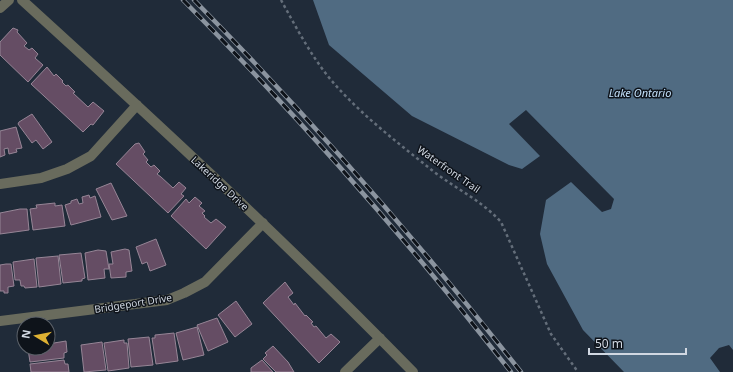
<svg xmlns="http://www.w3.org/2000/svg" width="733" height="372" viewBox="0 0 733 372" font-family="'Noto Sans',sans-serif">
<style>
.water{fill:#506b82}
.building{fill:#654d64;stroke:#968596}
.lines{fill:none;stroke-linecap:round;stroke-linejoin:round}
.path{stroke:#646e7a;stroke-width:2.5;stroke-dasharray:3 3;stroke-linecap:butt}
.minor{stroke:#696b5d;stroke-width:10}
.rail-casing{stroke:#8b949f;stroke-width:4.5}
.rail{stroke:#0e131a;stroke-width:3;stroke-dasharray:9;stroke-linecap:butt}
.labels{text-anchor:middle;stroke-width:3;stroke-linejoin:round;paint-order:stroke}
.street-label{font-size:10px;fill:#d1d8e2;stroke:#0e131a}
.water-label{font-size:11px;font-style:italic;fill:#c3e0fa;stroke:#0e131a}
</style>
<rect width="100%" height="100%" fill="#202b39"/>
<path class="water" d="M 313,0 L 733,0 L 733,350 L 729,345 L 719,348 L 710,358 L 720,372 L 624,372 L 583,330 L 547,264 L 540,234 L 546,200 L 571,182 L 602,212 L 611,209 L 614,199 L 526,110 L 509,124 L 540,156 L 522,169 L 509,165 L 412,116 L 329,45 Z"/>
<path class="building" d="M 13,28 L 18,30 L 17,32 L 27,43 L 24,46 L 29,50 L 32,48 L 38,54 L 35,58 L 43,65 L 28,82 L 0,55 L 0,42 Z
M 47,67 L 54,76 L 56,74 L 63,81 L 62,82 L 66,86 L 68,85 L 75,92 L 73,93 L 88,107 L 93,102 L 104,111 L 93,125 L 91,124 L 83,132 L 31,84 Z
M 32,114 L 52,142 L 43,149 L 36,140 L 32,143 L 18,124 L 19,122 Z
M 16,127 L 22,148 L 16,149 L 17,152 L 9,154 L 8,148 L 4,149 L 5,155 L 0,157 L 0,131 Z
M 139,143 L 145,152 L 143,154 L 148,160 L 146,162 L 151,167 L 154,165 L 160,171 L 157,174 L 161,177 L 173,188 L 179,182 L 186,188 L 181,194 L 184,196 L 168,213 L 116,164 L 135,144 Z
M 111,183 L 127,216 L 112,220 L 96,189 Z
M 89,195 L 90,198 L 95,196 L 101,217 L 71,225 L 65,205 L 71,203 L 71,201 L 77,199 L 79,204 L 83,203 L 82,197 Z
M 195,197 L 202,203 L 199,206 L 205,211 L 202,213 L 205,216 L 204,217 L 211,223 L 216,219 L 226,227 L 206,249 L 171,216 L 186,199 L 189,203 Z
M 55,203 L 55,206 L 62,205 L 65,226 L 33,230 L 30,209 L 37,208 L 36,205 Z
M 20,209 L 27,209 L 29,230 L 0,234 L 0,213 Z
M 156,239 L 166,265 L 150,271 L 147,262 L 142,264 L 136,247 Z
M 125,249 L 129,250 L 132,271 L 126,272 L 126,277 L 111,278 L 109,264 L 113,264 L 111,252 Z
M 98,250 L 106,251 L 109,269 L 104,269 L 105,278 L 88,280 L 85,253 Z
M 81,253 L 85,278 L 82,279 L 82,281 L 63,283 L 59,255 Z
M 58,256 L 61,284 L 39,287 L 36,258 Z
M 34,259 L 37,287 L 25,288 L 24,286 L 21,286 L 20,280 L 15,280 L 13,262 Z
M 6,264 L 11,264 L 14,286 L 8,287 L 8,293 L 4,293 L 4,291 L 0,291 L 0,265 Z
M 285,282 L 293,293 L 288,297 L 294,305 L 295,303 L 305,316 L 306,315 L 313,322 L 311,323 L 314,327 L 316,326 L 326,338 L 331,334 L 340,342 L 319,363 L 263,303 Z
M 236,301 L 252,324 L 235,337 L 218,315 Z
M 217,318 L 228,342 L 208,351 L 197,325 Z
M 197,327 L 204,355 L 183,360 L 176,333 Z
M 174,333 L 178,361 L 156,364 L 152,338 L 155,338 L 155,335 Z
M 149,337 L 153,365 L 131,367 L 128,339 Z
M 124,340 L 124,343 L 127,343 L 129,368 L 108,371 L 104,343 Z
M 66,341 L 67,352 L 64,353 L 64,358 L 30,362 L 28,349 L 48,348 L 48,344 Z
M 102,342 L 106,370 L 84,372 L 81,345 Z
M 273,346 L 288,362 L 294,372 L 276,372 L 263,359 L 267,355 L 265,353 Z
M 64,360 L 65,364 L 68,364 L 69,372 L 31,372 L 30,364 Z
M 262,360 L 273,372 L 251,372 L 251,368 Z"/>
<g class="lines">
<path class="path" d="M 281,0 C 296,27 311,56 331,80 C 360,114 398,143 433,171 C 456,189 481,200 501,222 L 551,334 L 578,372"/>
<path class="minor" d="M 22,0 C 155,121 287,243 413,372
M 0,8 L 9,0
M 0,184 L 41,178 L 67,169 L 91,156 L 137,105
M 0,321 L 167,300 L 184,293 L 205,282 L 263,223
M 345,372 L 380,338"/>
<g class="rail-casing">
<path id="rail" d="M 183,0 C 300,118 409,242 511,372
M 194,0 C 310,118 419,242 521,372"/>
</g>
<use href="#rail" class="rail"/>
</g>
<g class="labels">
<g class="street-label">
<text transform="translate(449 169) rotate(35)" y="4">Waterfront Trail</text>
<text transform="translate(220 183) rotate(43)" y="4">Lakeridge Drive</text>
<text transform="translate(133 303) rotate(-9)" y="4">Bridgeport Drive</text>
</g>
<g class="water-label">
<text x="640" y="97">Lake Ontario</text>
</g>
</g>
<g transform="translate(36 336) rotate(280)"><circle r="19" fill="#0e131a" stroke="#5c626a"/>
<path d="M0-3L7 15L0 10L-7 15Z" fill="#deb133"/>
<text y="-6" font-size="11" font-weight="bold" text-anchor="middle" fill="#d1d8e2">N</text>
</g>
<path d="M589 348v6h97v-6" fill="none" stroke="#d1d8e2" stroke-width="2"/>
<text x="595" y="348" font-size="12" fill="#d1d8e2" stroke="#0e131a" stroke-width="3" paint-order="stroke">50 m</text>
</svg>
